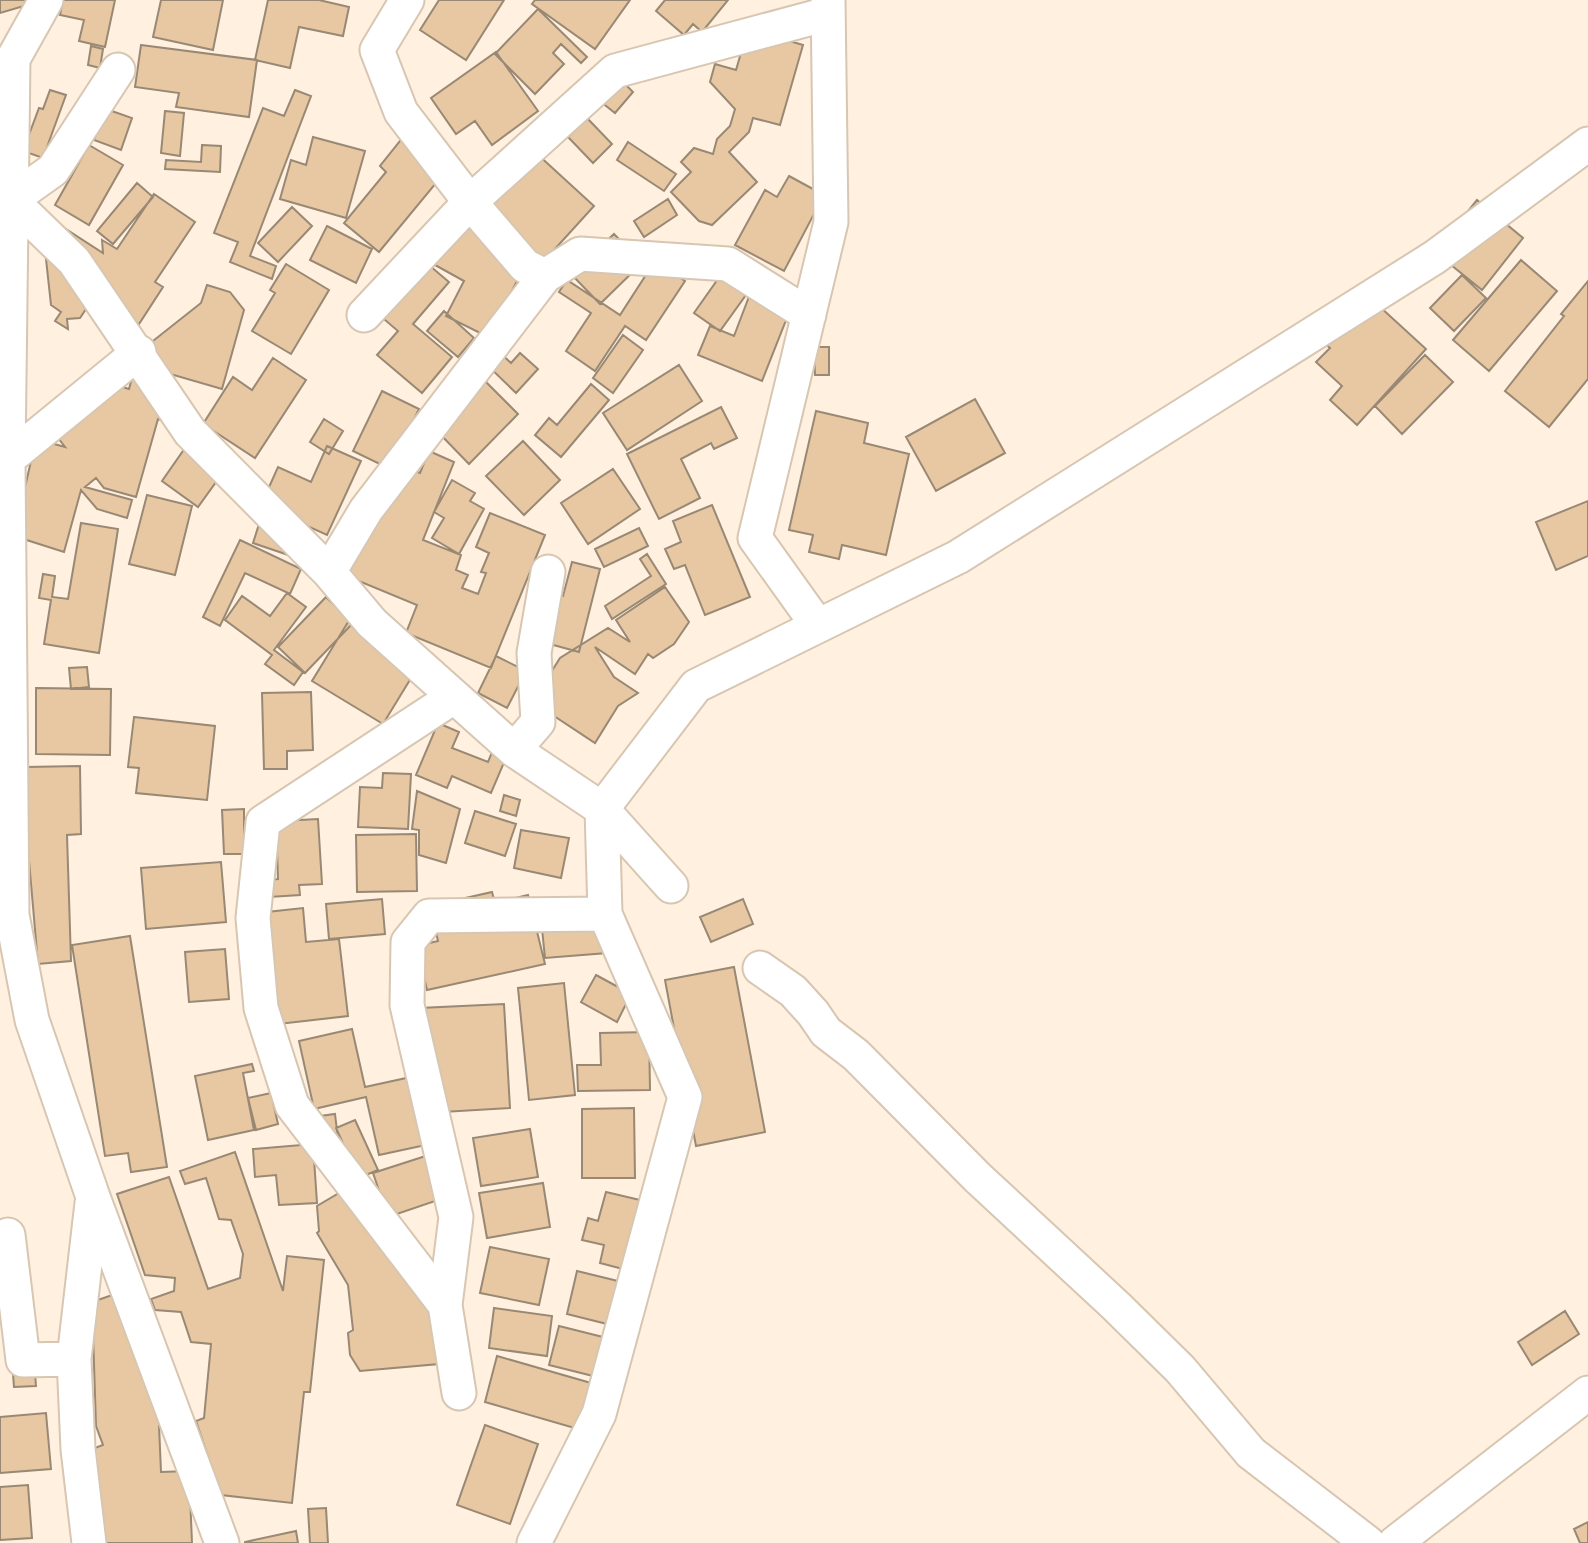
<svg xmlns="http://www.w3.org/2000/svg" width="1588" height="1543" viewBox="0 0 1588 1543" font-family="Spectral,serif">
<style>
.building{fill:#e7c8a2;stroke:#988874;stroke-width:2}
.lines{fill:none;stroke-linecap:round;stroke-linejoin:round}
.minor-casing{stroke:#d7c6b1;stroke-width:37}
.minor{stroke:#fff;stroke-width:33}
</style>
<rect width="100%" height="100%" fill="#fff0df"/>
<path class="building" d="M 0,0 L 44,0 L 0,13 Z
M 63,0 L 115,0 L 105,47 L 79,41 L 84,20 L 60,15 Z
M 161,0 L 223,0 L 213,50 L 153,37 Z
M 268,0 L 319,0 L 349,7 L 343,36 L 299,27 L 290,68 L 255,60 Z
M 439,0 L 504,0 L 466,60 L 420,30 Z
M 535,0 L 630,0 L 595,49 L 532,4 Z
M 665,0 L 728,0 L 702,32 L 693,24 L 684,35 L 656,11 Z
M 538,9 L 587,57 L 581,63 L 561,44 L 553,53 L 564,64 L 535,94 L 495,54 Z
M 748,29 L 803,45 L 780,125 L 753,118 L 749,132 L 729,152 L 757,182 L 712,225 L 699,221 L 671,192 L 691,172 L 681,162 L 694,148 L 713,154 L 717,139 L 730,126 L 735,109 L 710,82 L 715,64 L 736,70 Z
M 141,45 L 257,60 L 249,117 L 176,107 L 179,93 L 135,87 Z
M 91,46 L 103,49 L 100,68 L 88,65 Z
M 496,52 L 538,111 L 492,145 L 475,121 L 456,134 L 431,98 Z
M 621,80 L 633,92 L 615,113 L 601,102 Z
M 50,90 L 66,95 L 43,158 L 23,151 L 39,108 L 43,109 Z
M 295,90 L 311,96 L 250,256 L 276,266 L 272,279 L 230,262 L 238,242 L 214,233 L 263,108 L 284,116 Z
M 106,109 L 132,118 L 121,150 L 94,140 Z
M 165,111 L 184,113 L 180,156 L 161,153 Z
M 587,118 L 612,144 L 593,163 L 568,137 Z
M 404,136 L 446,171 L 379,252 L 344,223 L 386,172 L 380,166 Z
M 313,137 L 365,151 L 346,218 L 280,199 L 291,160 L 306,165 Z
M 628,142 L 676,174 L 664,191 L 617,160 Z
M 89,145 L 123,165 L 89,225 L 55,205 Z
M 202,145 L 221,146 L 220,172 L 165,169 L 166,160 L 201,162 Z
M 535,152 L 594,206 L 544,261 L 485,207 Z
M 789,176 L 824,195 L 784,271 L 735,245 L 765,190 L 777,197 Z
M 137,183 L 153,197 L 113,244 L 97,231 Z
M 154,194 L 195,222 L 155,282 L 163,287 L 139,324 L 113,307 L 100,288 L 80,318 L 67,319 L 68,329 L 55,321 L 61,312 L 51,305 L 41,213 L 103,253 L 102,240 L 117,249 Z
M 668,199 L 677,215 L 644,237 L 634,221 Z
M 1477,200 L 1523,238 L 1482,290 L 1435,252 Z
M 292,207 L 312,226 L 278,262 L 258,243 Z
M 457,220 L 529,258 L 488,337 L 446,316 L 464,281 L 435,265 Z
M 327,226 L 372,249 L 356,283 L 310,260 Z
M 614,234 L 642,263 L 600,304 L 571,274 Z
M 423,260 L 449,282 L 413,324 L 452,357 L 422,393 L 377,355 L 398,331 L 378,314 Z
M 1521,260 L 1557,291 L 1489,371 L 1453,340 Z
M 655,261 L 685,281 L 646,340 L 625,326 L 595,371 L 566,351 L 591,313 L 559,292 L 567,280 L 620,315 Z
M 730,262 L 756,281 L 720,331 L 694,313 Z
M 286,264 L 329,290 L 291,354 L 252,331 L 275,293 L 270,290 Z
M 1462,275 L 1486,298 L 1454,331 L 1430,308 Z
M 1588,281 L 1588,379 L 1549,427 L 1505,391 L 1564,316 L 1561,314 Z
M 207,285 L 230,292 L 244,310 L 222,389 L 167,373 L 165,421 L 158,419 L 136,497 L 104,488 L 96,478 L 85,487 L 132,500 L 127,518 L 97,509 L 81,490 L 64,552 L 14,536 L 36,439 L 65,447 L 45,421 L 98,380 L 129,389 L 139,352 L 201,303 Z
M 750,294 L 790,310 L 762,381 L 698,355 L 710,326 L 734,336 Z
M 1367,295 L 1426,349 L 1357,425 L 1330,400 L 1342,386 L 1316,362 L 1330,348 L 1324,343 Z
M 444,311 L 474,338 L 458,357 L 427,331 Z
M 623,335 L 643,350 L 613,393 L 593,378 Z
M 814,347 L 829,347 L 829,375 L 815,375 Z
M 496,349 L 511,363 L 520,353 L 538,369 L 516,393 L 484,362 Z
M 1425,355 L 1453,382 L 1402,434 L 1375,406 Z
M 273,358 L 306,380 L 255,458 L 203,424 L 233,377 L 252,390 Z
M 466,362 L 518,414 L 469,464 L 436,430 Z
M 679,365 L 702,401 L 627,450 L 603,413 Z
M 591,384 L 609,400 L 561,457 L 535,435 L 549,418 L 557,425 Z
M 382,391 L 419,409 L 390,469 L 353,451 Z
M 975,399 L 1005,453 L 936,491 L 906,437 Z
M 721,407 L 737,438 L 714,449 L 711,443 L 681,459 L 700,498 L 659,519 L 627,454 Z
M 816,411 L 868,423 L 864,443 L 909,454 L 886,555 L 842,545 L 839,559 L 809,552 L 813,535 L 789,530 Z
M 324,419 L 343,431 L 329,454 L 310,442 Z
M 192,438 L 229,464 L 198,507 L 162,481 Z
M 523,441 L 560,480 L 524,515 L 486,476 Z
M 327,446 L 361,461 L 327,535 L 261,505 L 278,467 L 311,482 Z
M 429,451 L 454,462 L 423,540 L 461,555 L 456,570 L 468,575 L 462,588 L 478,594 L 486,573 L 481,572 L 489,553 L 476,547 L 490,513 L 545,535 L 491,668 L 406,633 L 417,605 L 337,572 L 399,465 L 420,473 Z
M 613,469 L 640,509 L 588,544 L 561,503 Z
M 452,480 L 475,493 L 470,501 L 484,509 L 459,554 L 432,538 L 444,518 L 434,512 Z
M 147,495 L 192,506 L 175,575 L 129,564 Z
M 1588,501 L 1588,556 L 1556,570 L 1536,522 Z
M 712,505 L 750,597 L 705,615 L 685,565 L 674,569 L 665,549 L 681,542 L 673,521 Z
M 260,521 L 306,561 L 253,543 Z
M 81,523 L 118,529 L 99,653 L 44,644 L 51,600 L 39,598 L 43,574 L 55,576 L 52,597 L 68,599 Z
M 639,528 L 648,546 L 604,567 L 595,549 Z
M 240,540 L 301,569 L 290,594 L 245,573 L 220,626 L 203,617 Z
M 647,554 L 666,584 L 612,619 L 605,606 L 651,576 L 640,559 Z
M 572,562 L 600,569 L 579,652 L 535,640 L 548,591 L 563,596 Z
M 665,587 L 689,622 L 674,644 L 653,658 L 648,654 L 635,674 L 595,647 L 614,677 L 638,693 L 618,706 L 595,743 L 542,708 L 545,682 L 560,658 L 608,628 L 630,642 L 616,620 Z
M 287,593 L 306,607 L 274,650 L 303,672 L 294,685 L 265,664 L 272,655 L 225,620 L 242,596 L 270,616 Z
M 326,597 L 353,623 L 305,673 L 278,647 Z
M 348,622 L 419,665 L 383,724 L 312,681 Z
M 496,656 L 526,671 L 507,708 L 478,693 Z
M 87,667 L 89,687 L 71,689 L 69,668 Z
M 36,688 L 111,689 L 110,755 L 36,754 Z
M 311,692 L 313,750 L 287,751 L 287,769 L 264,769 L 262,693 Z
M 134,717 L 215,726 L 207,800 L 136,793 L 139,768 L 128,767 Z
M 438,723 L 459,732 L 452,748 L 488,762 L 494,747 L 508,753 L 491,793 L 452,776 L 447,788 L 416,775 Z
M 80,766 L 81,834 L 67,835 L 71,961 L 38,964 L 28,849 L 26,767 Z
M 383,773 L 411,774 L 408,829 L 358,827 L 360,787 L 382,788 Z
M 417,791 L 460,809 L 446,863 L 419,855 L 419,830 L 412,829 Z
M 504,795 L 520,800 L 516,816 L 500,811 Z
M 244,809 L 244,854 L 224,854 L 222,810 Z
M 475,811 L 516,824 L 505,856 L 465,843 Z
M 318,819 L 322,884 L 299,885 L 300,895 L 269,897 L 268,880 L 278,879 L 277,848 L 263,822 Z
M 521,830 L 569,838 L 561,878 L 514,868 Z
M 416,834 L 417,891 L 357,892 L 356,835 Z
M 221,862 L 226,922 L 146,929 L 141,868 Z
M 492,892 L 495,903 L 528,895 L 545,964 L 427,990 L 417,946 L 438,941 L 430,906 Z
M 382,899 L 385,934 L 329,939 L 326,904 Z
M 743,899 L 753,924 L 711,942 L 700,917 Z
M 603,904 L 607,953 L 545,958 L 540,909 Z
M 303,908 L 306,942 L 339,939 L 348,1016 L 270,1025 L 258,913 Z
M 130,936 L 167,1167 L 131,1172 L 128,1153 L 105,1156 L 72,945 Z
M 225,949 L 229,999 L 189,1002 L 185,952 Z
M 734,967 L 765,1132 L 696,1146 L 665,980 Z
M 596,975 L 631,994 L 617,1022 L 581,1002 Z
M 564,983 L 575,1095 L 529,1100 L 518,988 Z
M 504,1004 L 510,1108 L 443,1112 L 441,1076 L 424,1077 L 420,1008 Z
M 352,1029 L 365,1087 L 420,1075 L 435,1143 L 379,1155 L 366,1097 L 314,1109 L 299,1041 Z
M 649,1032 L 650,1090 L 578,1091 L 577,1065 L 601,1065 L 600,1033 Z
M 252,1064 L 254,1071 L 243,1073 L 254,1130 L 208,1140 L 195,1076 Z
M 271,1093 L 278,1124 L 256,1130 L 248,1098 Z
M 634,1108 L 635,1178 L 582,1178 L 582,1109 Z
M 335,1114 L 338,1139 L 320,1116 Z
M 355,1120 L 378,1170 L 359,1178 L 336,1128 Z
M 530,1129 L 538,1177 L 481,1186 L 473,1138 Z
M 313,1144 L 317,1203 L 279,1205 L 276,1175 L 255,1177 L 253,1149 Z
M 235,1152 L 283,1291 L 287,1256 L 324,1260 L 310,1392 L 304,1392 L 292,1503 L 221,1495 L 196,1421 L 204,1418 L 211,1344 L 191,1342 L 181,1312 L 155,1310 L 151,1299 L 174,1291 L 175,1278 L 145,1275 L 117,1194 L 169,1177 L 208,1289 L 240,1278 L 243,1254 L 231,1220 L 219,1219 L 206,1178 L 185,1184 L 180,1171 Z
M 438,1152 L 453,1195 L 388,1217 L 373,1173 Z
M 543,1183 L 550,1227 L 487,1238 L 479,1193 Z
M 606,1192 L 640,1200 L 623,1269 L 600,1263 L 604,1245 L 582,1240 L 588,1218 L 598,1221 Z
M 339,1193 L 434,1317 L 439,1364 L 360,1371 L 350,1355 L 348,1333 L 353,1330 L 348,1285 L 317,1233 L 319,1231 L 317,1206 Z
M 490,1247 L 549,1259 L 539,1305 L 480,1293 Z
M 577,1271 L 622,1282 L 611,1325 L 567,1314 Z
M 118,1293 L 171,1421 L 159,1425 L 161,1472 L 189,1471 L 192,1543 L 73,1543 L 87,1451 L 103,1445 L 96,1426 L 92,1302 Z
M 494,1308 L 552,1316 L 547,1356 L 489,1348 Z
M 1565,1311 L 1579,1334 L 1532,1365 L 1518,1342 Z
M 559,1326 L 603,1337 L 593,1376 L 549,1365 Z
M 497,1356 L 591,1383 L 578,1429 L 485,1402 Z
M 35,1373 L 36,1386 L 14,1387 L 13,1374 Z
M 46,1413 L 51,1469 L 0,1473 L 0,1417 Z
M 485,1425 L 538,1444 L 510,1524 L 457,1505 Z
M 28,1485 L 32,1538 L 0,1540 L 0,1487 Z
M 326,1508 L 328,1543 L 310,1543 L 308,1509 Z
M 1588,1522 L 1588,1543 L 1580,1543 L 1574,1529 Z
M 296,1531 L 298,1543 L 245,1543 L 245,1542 Z"/>
<g class="lines">
<g class="minor-casing">
<path id="minor" d="M 46,0 L 13,59 L 8,459 L 12,915 L 32,1020 L 93,1197 L 222,1543
M 407,0 L 377,50 L 401,112 L 470,202 L 525,266 L 545,276
M 118,70 L 53,170 L 11,200 L 74,261 L 190,432 L 329,572 L 372,623 L 514,750 L 602,809 L 671,886
M 364,315 L 470,202 L 615,71 L 827,14
M 8,459 L 139,352
M 329,572 L 366,510 L 545,276 L 580,254 L 728,264 L 809,315
M 818,626 L 755,538 L 831,222 L 828,0
M 514,750 L 538,722 L 534,653 L 548,572
M 760,968 L 793,991 L 813,1013 L 826,1032 L 856,1055 L 978,1178 L 1116,1306 L 1180,1369 L 1251,1453 L 1368,1543
M 8,1235 L 23,1360 L 74,1359
M 445,1305 L 292,1105 L 261,1008 L 253,918 L 263,822 L 452,698
M 459,1393 L 445,1305 L 456,1217 L 407,1005 L 408,942 L 429,916 L 605,914
M 89,1543 L 78,1449 L 74,1359 L 92,1203
M 534,1543 L 599,1414 L 685,1097 L 605,914 L 602,809 L 696,686 L 958,557 L 1435,257 L 1588,144
M 1395,1543 L 1588,1393"/>
</g>
<use href="#minor" class="minor"/>
</g>
</svg>
